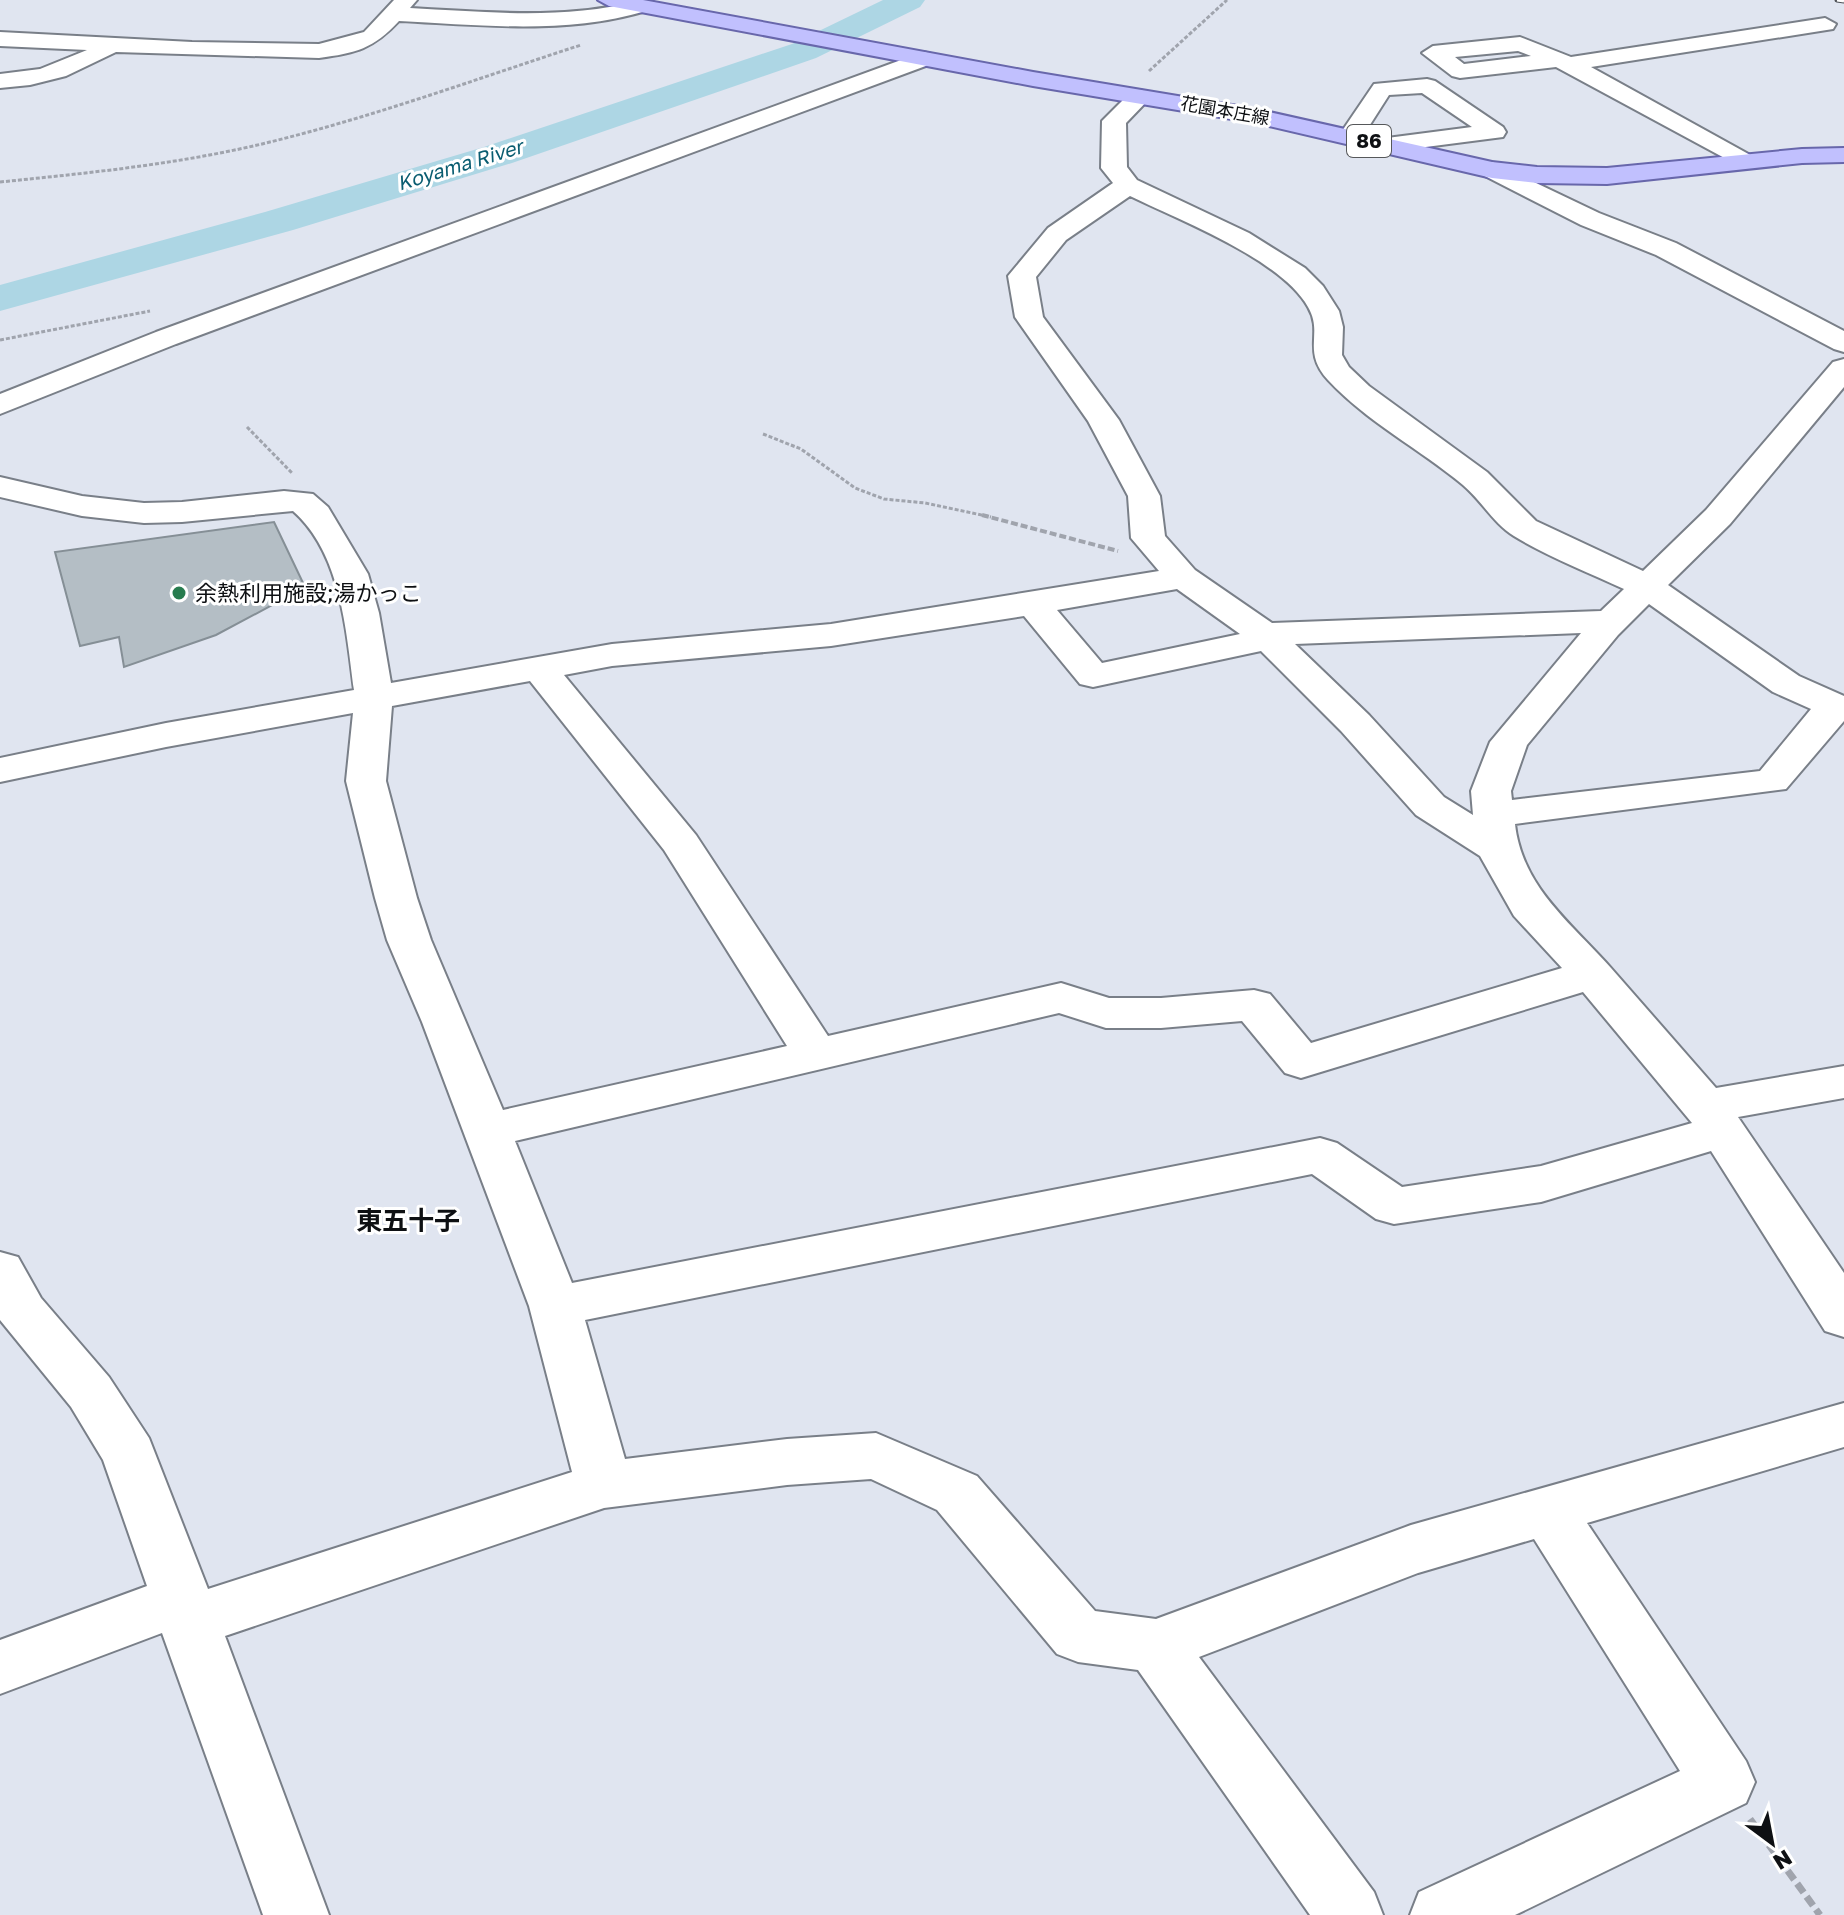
<svg xmlns="http://www.w3.org/2000/svg" width="1844" height="1915" viewBox="0 0 1844 1915" font-family="'Golos Text','Noto Sans JP',sans-serif">
<style>
.lines{fill:none;stroke-linecap:round;stroke-linejoin:round}
.river{fill:#add6e4;fill-rule:evenodd}
.building{fill:#b4bec5;stroke:#858f96;stroke-width:2}
.minor-casing{stroke:#797f88;stroke-width:4}
.major-casing{stroke:#6867ab;stroke-width:4}
.path-far2{stroke:#a0a4ad;stroke-width:3;stroke-dasharray:4 2;stroke-linecap:butt}
.path-far1{stroke:#a0a4ad;stroke-width:4;stroke-dasharray:7 3;stroke-linecap:butt}
.path{stroke:#a0a4ad;stroke-width:7;stroke-dasharray:11 5;stroke-linecap:butt}
.minor{fill:#fff;fill-rule:evenodd}
.major{fill:#c1c0fe;fill-rule:evenodd}
.rail-casing{stroke:#4d5056;stroke-width:5}
.rail{stroke:#fff;stroke-width:3;stroke-dasharray:10;stroke-linecap:butt}
.poi-dot{fill:#277c4f;stroke:#fff;stroke-width:3}
.labels{text-anchor:middle;stroke-width:6;stroke-linejoin:round;paint-order:stroke}
.far-street-label{font-size:18px;fill:#0e1013;stroke:#fff}
.shield{fill:#fff;stroke:#56585a;stroke-width:2}
.shield-label{font-size:20px;font-weight:bold;fill:#0e1013}
.far-water-label{font-size:20px;font-style:italic;fill:#0a5d71;stroke:#fff}
.poi-label{font-size:22px;fill:#0e1013;stroke:#fff;text-anchor:start}
.quarter-label{font-size:26px;font-weight:bold;fill:#0e1013;stroke:#fff}
</style>
<rect width="100%" height="100%" fill="#e0e5f0"/>
<g class="lines">
<path class="river" d="M 883,0 L 925,0 L 920,7 L 816,58 L 512,163 L 293,230 L 0,311 L 0,285 L 265,212 L 484,147 L 792,44 Z"/>
</g>
<path class="building" d="M 274,522 L 304,585 L 278,602 L 216,635 L 124,667 L 119,637 L 80,646 L 55,552 Z"/>
<g class="lines">
<g class="minor-casing">
<path id="minor" d="M 394,0 L 417,0 L 410,8 C 488,12 562,20 639,1 L 650,7 L 646,11 C 565,35 482,25 399,21 C 373,49 356,53 319,58 L 116,52 L 66,76 L 30,85 L 0,88 L 0,74 L 40,69 L 87,50 L 0,46 L 0,32 L 192,42 L 319,44 L 364,32 Z
M 1825,18 L 1836,24 L 1833,29 L 1591,67 L 1752,156 L 1755,161 L 1752,166 L 1743,168 L 1556,67 L 1460,78 L 1452,76 L 1422,53 L 1433,46 L 1520,37 L 1571,57 ZM 1518,51 L 1531,56 L 1464,64 L 1455,57 Z
M 923,52 L 931,54 L 934,59 L 931,64 L 176,344 L 0,414 L 0,394 L 156,332 Z
M 1427,79 L 1435,81 L 1503,127 L 1506,132 L 1503,137 L 1387,152 L 1378,150 L 1375,145 L 1378,140 L 1387,138 L 1472,127 L 1422,93 L 1389,95 L 1359,142 L 1341,142 L 1338,137 L 1374,84 Z
M 1139,90 L 1147,92 L 1151,97 L 1126,123 L 1127,167 L 1137,180 L 1249,233 L 1305,268 L 1323,286 L 1339,311 L 1343,327 L 1342,355 L 1349,367 L 1369,386 L 1487,472 L 1536,521 L 1643,571 L 1706,510 L 1833,362 L 1844,359 L 1844,387 L 1730,524 L 1668,585 L 1799,676 L 1844,696 L 1844,721 L 1786,789 L 1515,824 C 1522,887 1571,923 1611,968 C 1646,1008 1681,1048 1716,1088 L 1844,1066 L 1844,1098 L 1738,1117 L 1844,1273 L 1844,1337 L 1825,1331 L 1711,1151 L 1541,1202 L 1394,1224 L 1376,1219 L 1312,1174 L 585,1320 L 625,1459 L 787,1439 L 876,1433 L 977,1476 L 1095,1611 L 1156,1619 L 1411,1525 L 1844,1403 L 1844,1447 L 1587,1523 L 1746,1761 L 1755,1782 L 1746,1803 L 1515,1915 L 1410,1915 L 1419,1892 L 1680,1771 L 1534,1539 L 1418,1573 L 1199,1657 L 1374,1892 L 1383,1915 L 1310,1915 L 1138,1670 L 1078,1662 L 1057,1654 L 937,1510 L 871,1479 L 787,1485 L 604,1508 L 225,1636 L 329,1915 L 263,1915 L 162,1633 L 0,1694 L 0,1640 L 147,1586 L 103,1460 L 71,1407 L 0,1320 L 0,1252 L 18,1257 L 41,1298 L 109,1377 L 149,1438 L 208,1589 L 572,1472 L 529,1306 L 422,1022 L 387,940 L 375,898 L 346,781 L 353,713 L 166,747 L 0,782 L 0,758 L 166,723 L 354,690 C 346,630 341,553 293,511 L 182,522 L 144,523 L 82,516 L 0,497 L 0,477 L 82,496 L 144,503 L 182,502 L 284,491 L 313,494 L 328,507 L 368,574 L 379,613 L 391,683 L 612,644 L 831,624 L 1159,571 L 1131,538 L 1128,496 L 1088,421 L 1015,317 L 1008,276 L 1048,228 L 1113,183 L 1101,168 L 1102,121 L 1131,92 ZM 1130,196 C 1179,220 1281,259 1308,307 C 1324,334 1301,350 1328,380 C 1367,422 1420,449 1463,485 C 1481,500 1494,524 1514,536 C 1548,557 1588,572 1624,589 L 1601,611 L 1272,623 L 1195,570 L 1165,536 L 1160,496 L 1119,420 L 1043,317 L 1036,277 L 1066,240 ZM 1177,589 L 1240,634 L 1102,663 L 1057,610 ZM 1649,604 L 1773,692 L 1811,709 L 1760,771 L 1512,800 L 1511,791 L 1527,745 L 1618,635 ZM 1024,616 L 1080,684 L 1093,687 L 1261,651 L 1341,731 L 1416,815 L 1480,856 L 1514,916 L 1562,968 L 1311,1043 L 1270,994 L 1254,990 L 1161,998 L 1109,998 L 1061,983 L 828,1036 L 696,835 L 564,675 L 612,666 L 831,646 ZM 1581,633 L 1490,742 L 1471,791 L 1473,815 L 1444,797 L 1369,715 L 1295,644 ZM 530,681 L 664,850 L 787,1046 L 503,1110 L 431,940 L 417,898 L 386,781 L 392,706 ZM 1583,992 L 1692,1123 L 1541,1166 L 1402,1187 L 1337,1143 L 1320,1138 L 572,1283 L 515,1141 L 1059,1013 L 1106,1028 L 1161,1028 L 1242,1021 L 1285,1073 L 1301,1078 Z
M 1492,162 L 1599,213 L 1676,243 L 1844,331 L 1844,352 L 1834,349 L 1656,255 L 1581,225 L 1483,175 L 1479,170 L 1483,165 Z"/>
</g>
<g class="major-casing">
<path id="major" d="M 598,0 L 643,0 L 1033,72 L 1256,109 L 1492,162 L 1537,167 L 1607,168 L 1802,149 L 1844,148 L 1844,162 L 1802,163 L 1607,184 L 1537,183 L 1492,178 L 1256,123 L 1033,86 L 609,6 Z"/>
</g>
<path class="path-far2" d="M 1149,71 L 1227,0
M 0,182 C 89,173 179,164 266,143 C 373,117 476,79 581,45
M 0,340 L 150,311
M 247,427 L 292,473
M 763,434 L 801,449 L 855,488 L 884,499 L 925,503 L 991,517"/>
<path class="path-far1" d="M 982,515 L 1118,551"/>
<path class="path" d="M 1750,1819 L 1820,1915"/>
<use href="#minor" class="minor"/>
<use href="#major" class="major"/>
<g class="rail-casing">
<path id="rail" d="M 1837,0 L 1844,1"/>
</g>
<use href="#rail" class="rail"/>
</g>
<circle class="poi-dot" cx="179" cy="593" r="8"/>
<g class="labels">
<g class="far-street-label">
<text transform="translate(1225 111) rotate(10)" y="6">花園本庄線</text>
</g>
<rect class="shield" x="1347" y="125" width="44" height="32" rx="6"/>
<g class="shield-label">
<text x="1369" y="148">86</text>
</g>
<g class="far-water-label">
<text transform="translate(460 165) rotate(-17)" y="7">Koyama River</text>
</g>
<g class="poi-label">
<text x="195" y="601">余熱利用施設;湯かっこ</text>
</g>
<g class="quarter-label">
<text x="408" y="1230">東五十子</text>
</g>
</g>
<g transform="translate(1772 1843) rotate(148)" stroke="#ffffff" stroke-width="6" paint-order="stroke">
<path d="M0-6L14 30L0 20L-14 30Z" fill="#0e1013"/>
<text y="-12" font-size="22" font-weight="bold" text-anchor="middle" fill="#0e1013">N</text>
</g>
</svg>
